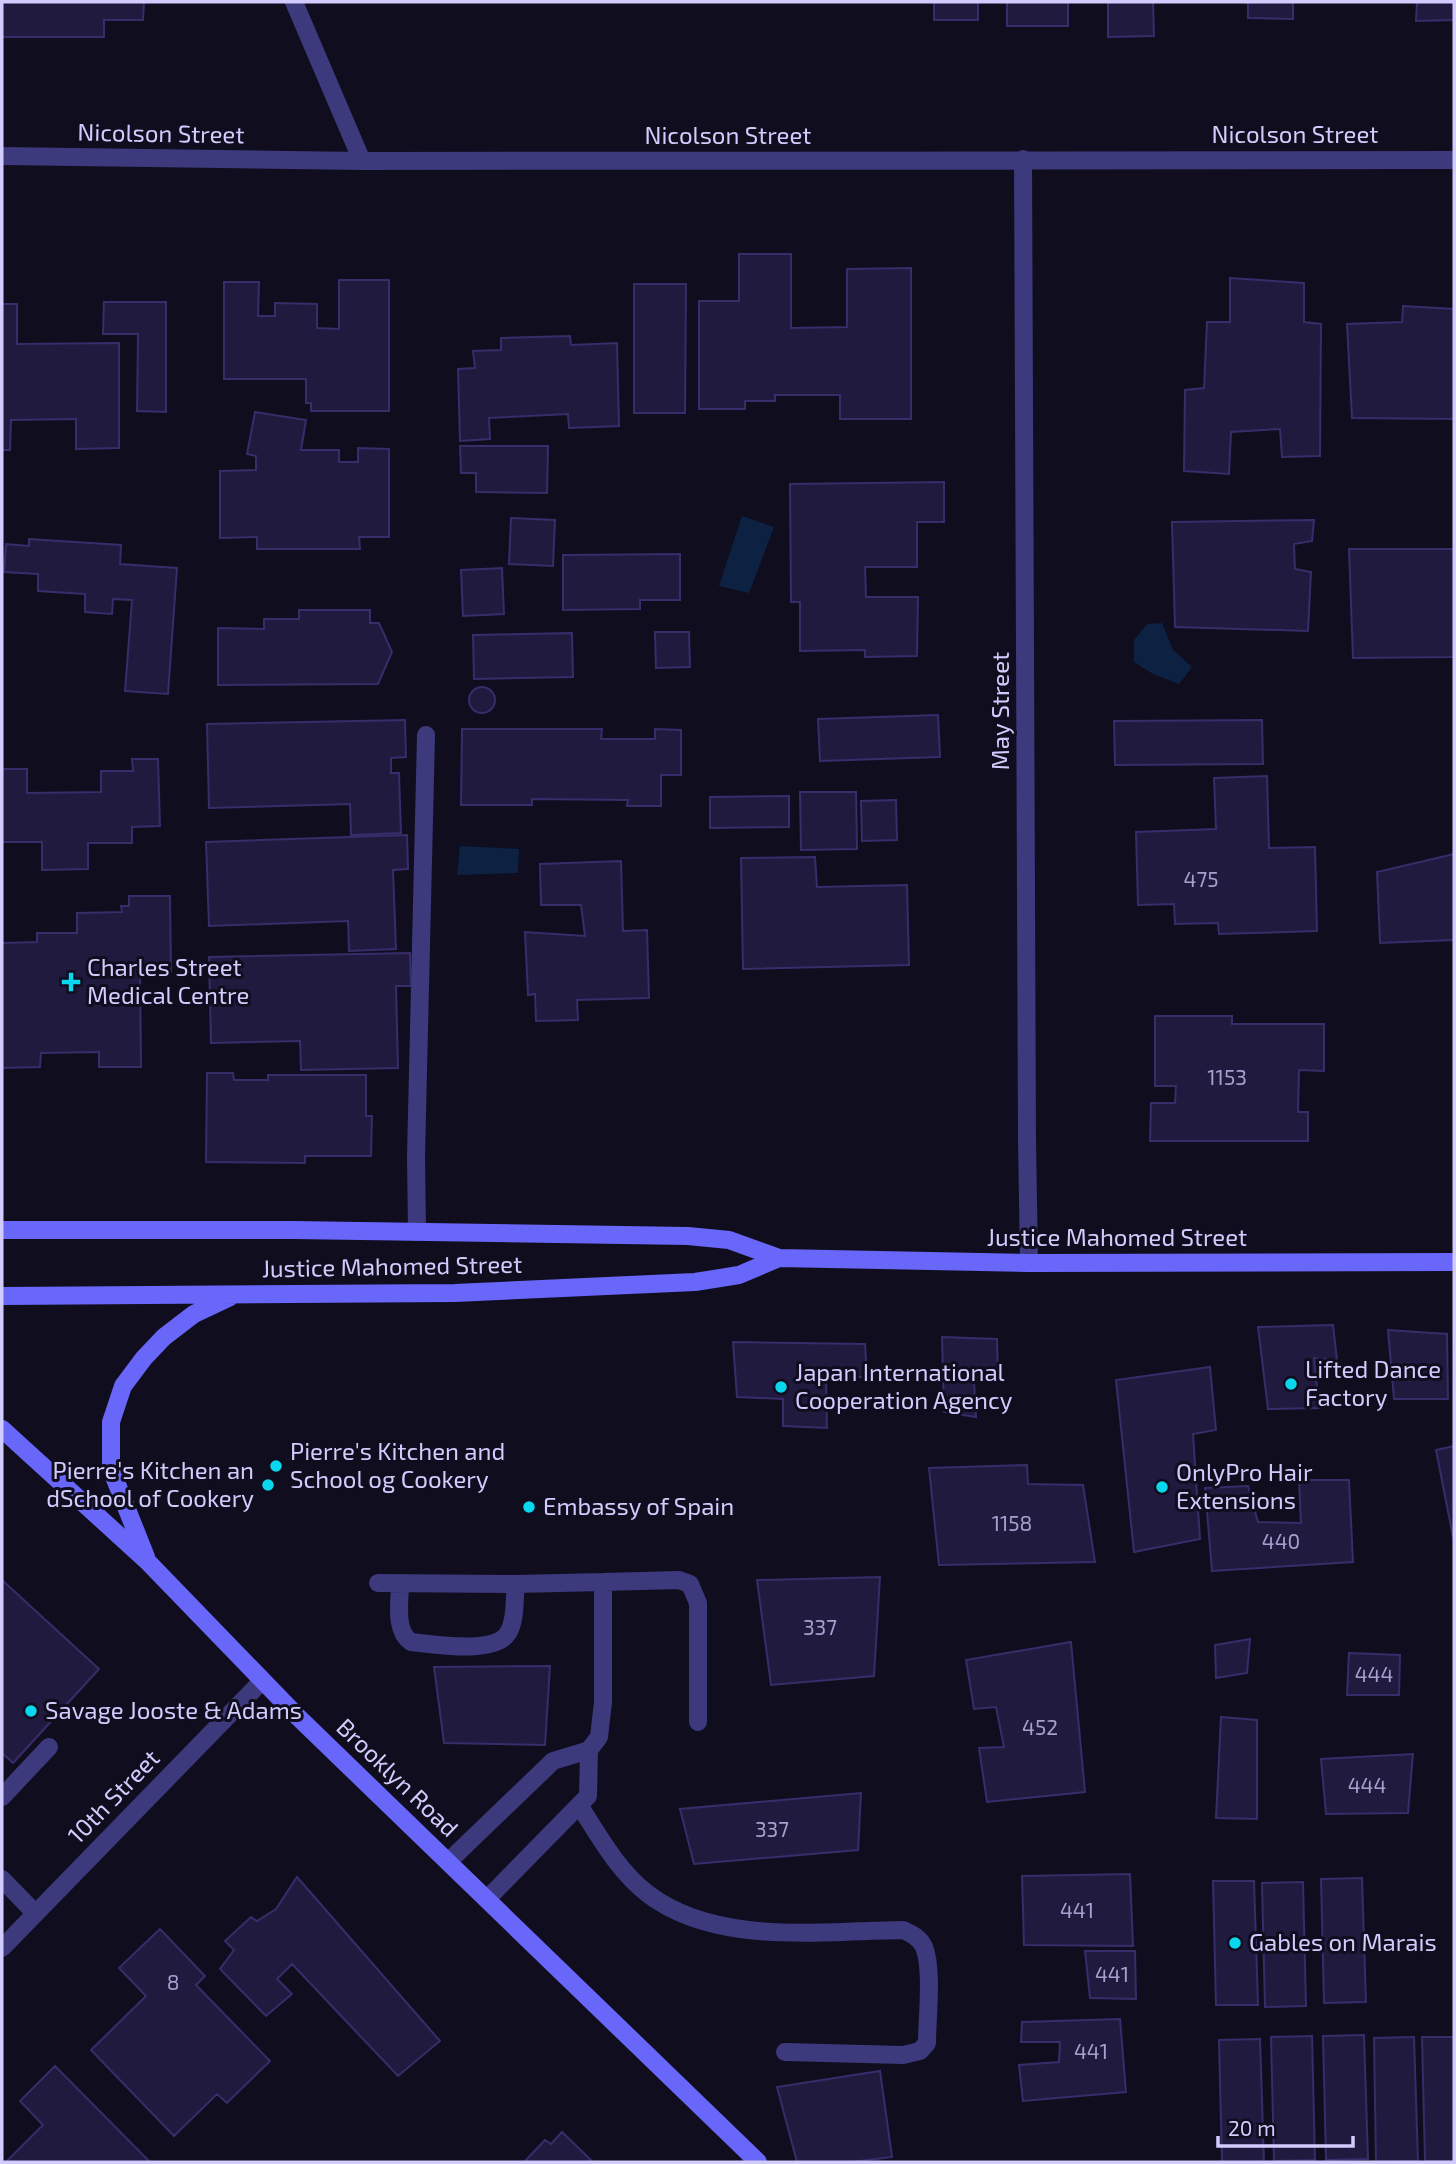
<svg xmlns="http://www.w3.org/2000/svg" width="1456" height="2164" viewBox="0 0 1456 2164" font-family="'Exo 2',sans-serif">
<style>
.water{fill:#0d2242}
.building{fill:#211a3f;stroke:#382c6a;stroke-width:2}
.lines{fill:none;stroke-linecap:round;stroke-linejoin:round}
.service{stroke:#3c397c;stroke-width:18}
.minor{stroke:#3c397c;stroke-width:18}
.secondary{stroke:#6966fa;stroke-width:18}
.poi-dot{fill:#08d7ed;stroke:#100d1e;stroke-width:2.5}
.labels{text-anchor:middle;stroke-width:6;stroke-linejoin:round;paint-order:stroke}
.number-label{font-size:21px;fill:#a5a0ce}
.street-label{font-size:24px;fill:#d1ccfd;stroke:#100d1e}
.poi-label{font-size:24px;fill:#d1ccfd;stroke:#100d1e;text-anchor:start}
</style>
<rect width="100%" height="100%" fill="#100d1e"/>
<path class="water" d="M 742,516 L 774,527 L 749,593 L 719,586 Z
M 1162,623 L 1173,650 L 1192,667 L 1179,684 L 1153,674 L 1134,662 L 1134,640 L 1147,624 Z
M 460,846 L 519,849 L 518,873 L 457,875 Z"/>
<path class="building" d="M 2,2 L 144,2 L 143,20 L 104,20 L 104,37 L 2,37 Z
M 934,2 L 978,2 L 978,20 L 934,20 Z
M 1007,2 L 1068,2 L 1068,26 L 1007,26 Z
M 1108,2 L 1153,2 L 1154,36 L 1108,37 Z
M 1248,2 L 1293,2 L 1293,19 L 1248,18 Z
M 1417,2 L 1454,2 L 1454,20 L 1416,21 Z
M 739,254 L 791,254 L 791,328 L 847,327 L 847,269 L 911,268 L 911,419 L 840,419 L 840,395 L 775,395 L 775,401 L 745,401 L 745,409 L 699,409 L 699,301 L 739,301 Z
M 1230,278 L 1304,283 L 1304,322 L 1321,324 L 1320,456 L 1282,457 L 1280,429 L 1231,432 L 1229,474 L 1184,471 L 1185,390 L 1204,388 L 1207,322 L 1230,322 Z
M 339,280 L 389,280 L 389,411 L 311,411 L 311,403 L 306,403 L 306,379 L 224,379 L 224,282 L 259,282 L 258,316 L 275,316 L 275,303 L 317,304 L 317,328 L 339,329 Z
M 634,284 L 686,284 L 685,413 L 634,413 Z
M 104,302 L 166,302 L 166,412 L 137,411 L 138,334 L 103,334 Z
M 2,304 L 17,304 L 17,344 L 119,343 L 119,448 L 76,449 L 76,419 L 11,420 L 10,450 L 2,450 Z
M 1403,306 L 1454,309 L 1454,419 L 1352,418 L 1347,324 L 1402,322 Z
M 570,336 L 571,345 L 617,343 L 619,426 L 569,428 L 568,414 L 489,418 L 490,439 L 460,441 L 458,369 L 475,368 L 473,351 L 501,350 L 501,338 Z
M 255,412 L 306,420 L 301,450 L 339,450 L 339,462 L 358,462 L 358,448 L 389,449 L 389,537 L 359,537 L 360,549 L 257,549 L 257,537 L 220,538 L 220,471 L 256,470 L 256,456 L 247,454 Z
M 460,446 L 548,446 L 547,493 L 476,492 L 476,473 L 461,473 Z
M 944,482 L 944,522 L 917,522 L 917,567 L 865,567 L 866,597 L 918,597 L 917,656 L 865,657 L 865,650 L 800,651 L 800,602 L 791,602 L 790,484 Z
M 511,518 L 555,520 L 553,566 L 509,564 Z
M 1314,520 L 1312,541 L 1294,544 L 1295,569 L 1311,572 L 1308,631 L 1175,627 L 1172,522 Z
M 29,539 L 121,545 L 120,564 L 177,568 L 168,694 L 125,691 L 132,600 L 113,599 L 112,614 L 85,612 L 85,594 L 38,591 L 38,574 L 4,572 L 6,544 L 29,546 Z
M 1349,549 L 1454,549 L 1454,657 L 1353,658 Z
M 680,554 L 680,600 L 640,600 L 640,609 L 563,610 L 563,555 Z
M 502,568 L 504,614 L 463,616 L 461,570 Z
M 299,610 L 370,610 L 370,623 L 379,623 L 392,652 L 378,684 L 218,685 L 218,628 L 264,629 L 264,619 L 299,619 Z
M 655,632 L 689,632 L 690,667 L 656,668 Z
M 572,633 L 573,677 L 474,679 L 473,635 Z
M469 700a13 13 0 1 1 26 0a13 13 0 1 1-26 0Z
M 938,715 L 940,757 L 820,761 L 818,719 Z
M 405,720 L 406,757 L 391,758 L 391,773 L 399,773 L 401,833 L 351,835 L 350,804 L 209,808 L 207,724 Z
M 1262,720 L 1263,764 L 1115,765 L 1114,721 Z
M 462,729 L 602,729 L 601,739 L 655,739 L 655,729 L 681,730 L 681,775 L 661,775 L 661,806 L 627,806 L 628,800 L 532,799 L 532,805 L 461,805 Z
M 132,759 L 158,759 L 160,826 L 132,827 L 132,843 L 88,843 L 88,869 L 42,870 L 42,842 L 2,842 L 2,769 L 27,769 L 27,793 L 101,792 L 101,771 L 133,771 Z
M 1267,776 L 1269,848 L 1315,847 L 1317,931 L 1219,934 L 1218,923 L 1175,924 L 1174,904 L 1138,905 L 1136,832 L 1216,829 L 1214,778 Z
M 800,792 L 856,792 L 857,849 L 801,850 Z
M 789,796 L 789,827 L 710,828 L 710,797 Z
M 896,800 L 897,840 L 862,841 L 861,801 Z
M 407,835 L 408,869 L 393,870 L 396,949 L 349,951 L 348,921 L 209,926 L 206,842 Z
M 1454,854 L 1454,940 L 1380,943 L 1377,872 Z
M 815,857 L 817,887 L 907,885 L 909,965 L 743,969 L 741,858 Z
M 621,861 L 623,931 L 647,930 L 649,998 L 577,1000 L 578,1020 L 536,1021 L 535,994 L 528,995 L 525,932 L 585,936 L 581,905 L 541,905 L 540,864 Z
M 129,896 L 170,896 L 171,972 L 140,973 L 141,1067 L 99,1067 L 99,1052 L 41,1053 L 40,1067 L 2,1068 L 2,943 L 37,942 L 37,933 L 77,933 L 77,913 L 122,912 L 121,906 L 129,906 Z
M 410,953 L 411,986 L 396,986 L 398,1068 L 301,1070 L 300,1041 L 211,1043 L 209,957 Z
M 1155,1016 L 1232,1016 L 1232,1024 L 1324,1024 L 1324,1071 L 1299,1070 L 1298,1112 L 1308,1112 L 1308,1141 L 1150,1141 L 1151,1103 L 1175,1103 L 1176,1086 L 1155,1086 Z
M 207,1073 L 233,1073 L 234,1080 L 268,1080 L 268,1075 L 366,1075 L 366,1116 L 372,1116 L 371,1156 L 305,1156 L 305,1163 L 206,1162 Z
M 1333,1325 L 1337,1360 L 1314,1358 L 1319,1408 L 1268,1409 L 1258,1327 Z
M 1388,1330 L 1447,1334 L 1448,1399 L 1394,1399 Z
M 942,1337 L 997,1339 L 998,1380 L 974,1381 L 976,1417 L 944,1412 Z
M 733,1342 L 865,1344 L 867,1377 L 826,1377 L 827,1428 L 783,1426 L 783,1399 L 737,1397 Z
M 1210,1367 L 1216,1430 L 1193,1434 L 1200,1539 L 1134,1552 L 1116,1380 Z
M 1454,1446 L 1454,1542 L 1436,1450 Z
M 1027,1465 L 1028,1484 L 1083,1485 L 1095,1562 L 939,1565 L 929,1468 Z
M 1299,1480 L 1349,1480 L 1353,1562 L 1212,1571 L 1205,1488 L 1248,1486 L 1258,1522 L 1301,1523 Z
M 880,1577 L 874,1676 L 771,1685 L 757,1580 Z
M 2,1580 L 99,1669 L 13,1763 L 2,1753 Z
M 1250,1639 L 1247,1673 L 1216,1678 L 1215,1645 Z
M 1071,1642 L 1085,1792 L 987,1802 L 979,1748 L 1004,1747 L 996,1707 L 974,1709 L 966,1660 Z
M 1349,1653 L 1400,1655 L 1399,1695 L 1347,1695 Z
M 550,1666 L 545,1745 L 444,1743 L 434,1667 Z
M 1221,1717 L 1257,1720 L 1257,1819 L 1216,1818 Z
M 1413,1754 L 1408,1813 L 1326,1814 L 1321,1759 Z
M 861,1793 L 858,1850 L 694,1864 L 680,1809 Z
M 1130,1874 L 1133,1946 L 1024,1945 L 1022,1876 Z
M 297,1877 L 440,2041 L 398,2076 L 292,1964 L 277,1979 L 292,1994 L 266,2016 L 220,1969 L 234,1950 L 225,1941 L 251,1917 L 257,1921 L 276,1909 Z
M 1362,1878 L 1366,2002 L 1324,2003 L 1321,1879 Z
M 1213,1881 L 1254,1881 L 1258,2005 L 1216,2005 Z
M 1303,1882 L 1306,2006 L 1265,2007 L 1262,1883 Z
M 160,1929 L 205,1976 L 196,1985 L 270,2061 L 227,2103 L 217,2094 L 174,2136 L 91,2050 L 146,1996 L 119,1968 Z
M 1085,1951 L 1135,1951 L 1136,1999 L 1090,1998 Z
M 1120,2019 L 1126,2092 L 1023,2101 L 1019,2065 L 1059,2062 L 1060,2042 L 1021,2042 L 1022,2022 Z
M 1364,2035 L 1368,2159 L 1326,2160 L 1323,2036 Z
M 1312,2036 L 1315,2160 L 1274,2161 L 1271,2037 Z
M 1414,2037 L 1418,2161 L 1376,2162 L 1374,2038 Z
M 1422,2037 L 1454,2037 L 1454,2161 L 1425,2161 Z
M 1260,2039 L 1264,2162 L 1222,2162 L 1219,2040 Z
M 55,2066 L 150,2162 L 6,2162 L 43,2125 L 20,2101 Z
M 880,2071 L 892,2157 L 852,2162 L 797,2162 L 777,2087 Z
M 562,2132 L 593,2162 L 524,2162 L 545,2140 L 551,2144 Z"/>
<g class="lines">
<path class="service" d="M 378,1583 L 516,1584 L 603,1582
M 400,1583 C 400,1601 394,1631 411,1642 C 433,1644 495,1655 508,1633 C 516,1620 514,1600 516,1584
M 2,1797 L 49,1747
M 579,1805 C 599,1836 618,1871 648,1894 C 716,1946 822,1931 903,1930 C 912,1934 920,1938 924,1947 C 933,1969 927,2019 927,2043 L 920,2051 L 903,2055 L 785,2052
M 448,1862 L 553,1761 L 589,1750
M 2,1879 L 35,1913
M 487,1899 L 588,1796 L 589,1750 L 599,1737 L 603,1702 L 603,1582 L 679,1580 L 690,1584 L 698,1603 L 698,1722"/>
<path class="minor" d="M 294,2 L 362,161
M 2,156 L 362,161 L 1454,160
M 1023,159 L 1027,1140 L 1029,1263
M 417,1232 L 416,1156 L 426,735
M 2,1948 L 262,1681"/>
<path class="secondary" d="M 2,1230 L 294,1230 L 688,1236 L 729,1240 L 779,1258 L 1029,1263 L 1454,1262
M 2,1296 L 455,1293 L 695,1282 L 739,1275 L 779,1258
M 2,1429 L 147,1561 L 298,1717 L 758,2162
M 146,1557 L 111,1469 L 111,1422 L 123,1386 L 144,1358 L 164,1337 L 194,1314 L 230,1297"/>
</g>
<g class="poi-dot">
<path d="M67.5 971.5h7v7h7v7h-7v7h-7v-7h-7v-7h7z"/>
<circle cx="1291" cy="1384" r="7"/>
<circle cx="781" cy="1387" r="7"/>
<circle cx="276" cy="1466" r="7"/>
<circle cx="268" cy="1485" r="7"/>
<circle cx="1162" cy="1487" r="7"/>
<circle cx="529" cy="1507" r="7"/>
<circle cx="31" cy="1711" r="7"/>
<circle cx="1235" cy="1943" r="7"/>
</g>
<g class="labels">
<g class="number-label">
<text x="1201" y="887">475</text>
<text x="1227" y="1085">1153</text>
<text x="1012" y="1531">1158</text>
<text x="1281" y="1549">440</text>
<text x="820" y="1635">337</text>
<text x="1374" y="1682">444</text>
<text x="1040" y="1735">452</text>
<text x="1367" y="1793">444</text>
<text x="772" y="1837">337</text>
<text x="1077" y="1918">441</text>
<text x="1112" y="1982">441</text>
<text x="173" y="1990">8</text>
<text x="1091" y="2059">441</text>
</g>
<g class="street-label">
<text transform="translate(161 134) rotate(1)" y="8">Nicolson Street</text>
<text x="1295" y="143">Nicolson Street</text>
<text x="728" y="144">Nicolson Street</text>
<text transform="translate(1001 711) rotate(-90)" y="8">May Street</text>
<text x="1117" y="1246">Justice Mahomed Street</text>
<text transform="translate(392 1267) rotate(-1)" y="8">Justice Mahomed Street</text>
<text transform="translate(397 1778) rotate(44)" y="8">Brooklyn Road</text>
<text transform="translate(114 1797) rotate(-46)" y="8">10th Street</text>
</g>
<g class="poi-label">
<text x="87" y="976">Charles Street<tspan x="87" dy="28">Medical Centre</tspan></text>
<text x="1305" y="1378">Lifted Dance<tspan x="1305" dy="28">Factory</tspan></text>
<text x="795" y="1381">Japan International<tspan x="795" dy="28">Cooperation Agency</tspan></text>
<text x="290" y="1460">Pierre's Kitchen and<tspan x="290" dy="28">School og Cookery</tspan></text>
<text x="254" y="1479" text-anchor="end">Pierre's Kitchen an<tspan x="254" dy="28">dSchool of Cookery</tspan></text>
<text x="1176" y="1481">OnlyPro Hair<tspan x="1176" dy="28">Extensions</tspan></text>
<text x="543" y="1515">Embassy of Spain</text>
<text x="45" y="1719">Savage Jooste &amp; Adams</text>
<text x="1249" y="1951">Gables on Marais</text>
</g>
</g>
<rect width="1456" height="2164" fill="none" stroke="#d1ccfd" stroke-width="7"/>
<path d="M1218 2136v10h135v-10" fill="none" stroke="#d1ccfd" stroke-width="3.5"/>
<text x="1228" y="2136" font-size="21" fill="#d1ccfd" stroke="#100d1e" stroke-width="5" paint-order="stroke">20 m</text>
</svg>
